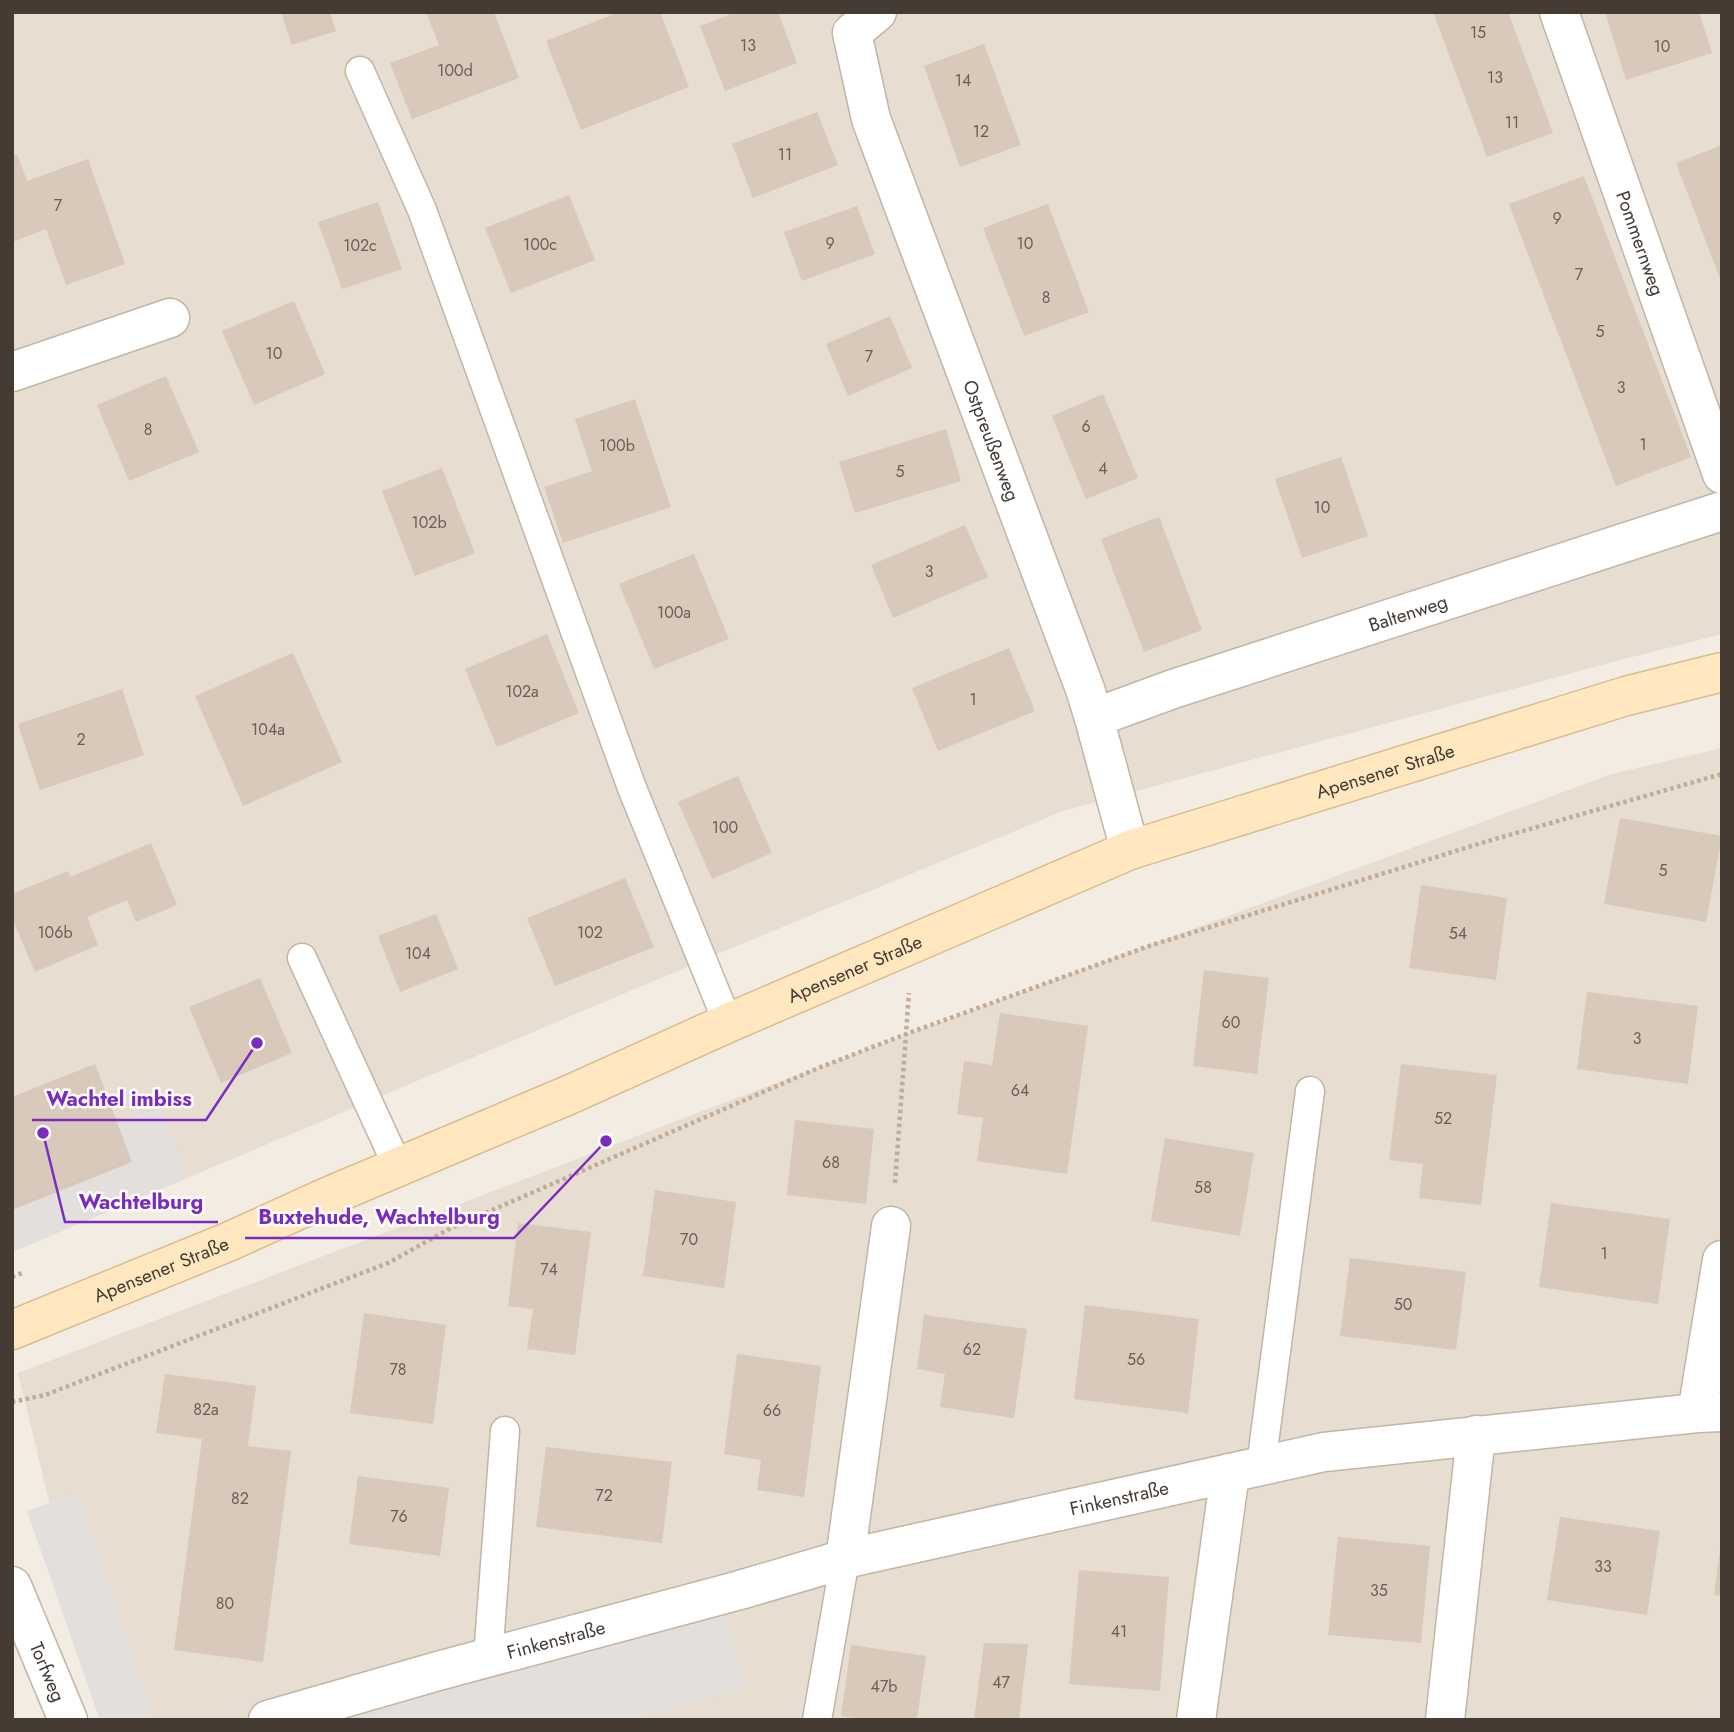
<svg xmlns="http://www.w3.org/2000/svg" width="1734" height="1732" viewBox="0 0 1734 1732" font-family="Jost,sans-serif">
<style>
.residential{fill:#e7ddd0}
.parking{fill:#e3dfdc}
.building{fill:#d8c9ba}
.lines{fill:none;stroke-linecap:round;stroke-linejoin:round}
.lane-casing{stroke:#c2b5a8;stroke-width:31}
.street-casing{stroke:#c2b5a8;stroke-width:41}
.secondary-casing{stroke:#dabd90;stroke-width:41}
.path{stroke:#c2ac95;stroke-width:4.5;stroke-dasharray:3.5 3.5;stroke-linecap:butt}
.lane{stroke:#fff;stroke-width:28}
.street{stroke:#fff;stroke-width:38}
.secondary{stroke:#ffe8c0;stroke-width:38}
.labels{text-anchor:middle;stroke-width:5;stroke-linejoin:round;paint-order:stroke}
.number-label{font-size:16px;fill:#6a5e55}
.street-label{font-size:19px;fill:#453b33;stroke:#fff}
.leader{fill:none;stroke:#7b2cbf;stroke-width:2.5}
.callout-dot{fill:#7b2cbf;stroke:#fff;stroke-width:2.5}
.callout-label{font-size:21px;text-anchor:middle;font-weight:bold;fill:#7b2cbf;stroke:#fff;stroke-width:5;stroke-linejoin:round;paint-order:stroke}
</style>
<rect width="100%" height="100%" fill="#f3ece2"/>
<path class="residential" d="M 12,12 L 1722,12 L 1722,634 L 1609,663 L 1063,811 L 732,948 L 12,1252 Z
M 1722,748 L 1722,1720 L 102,1720 L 18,1373 L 760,1089 L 1612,774 Z"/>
<path class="parking" d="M 160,1107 L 187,1178 L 12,1252 L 12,1210 L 132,1162 L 117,1122 Z
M 78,1493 L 154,1720 L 100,1720 L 27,1511 Z
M 721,1595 L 745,1688 L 631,1720 L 269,1720 Z"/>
<path class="building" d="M 281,12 L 330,12 L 336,31 L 292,45 Z
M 426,12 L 494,12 L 519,78 L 412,119 L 390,63 L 439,45 Z
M 619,12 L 660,12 L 689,87 L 581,130 L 546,41 Z
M 736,12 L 778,12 L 797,63 L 725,91 L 700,26 Z
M 1433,12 L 1508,12 L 1553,133 L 1487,157 Z
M 1605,12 L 1699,12 L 1712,53 L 1626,80 Z
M 984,44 L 1021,145 L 960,167 L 924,66 Z
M 817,112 L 838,165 L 753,198 L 732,144 Z
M 1722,145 L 1722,284 L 1676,163 Z
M 17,154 L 27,181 L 88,159 L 125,264 L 66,285 L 46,229 L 12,242 L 12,156 Z
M 1584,176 L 1691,457 L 1616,486 L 1509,204 Z
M 569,195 L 595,260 L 511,293 L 485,228 Z
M 378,202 L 402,269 L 342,289 L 318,222 Z
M 1048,204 L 1089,312 L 1024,336 L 983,228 Z
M 857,206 L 875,254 L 802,281 L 784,232 Z
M 294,301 L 325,374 L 254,405 L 222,331 Z
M 890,316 L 912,368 L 848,396 L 826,344 Z
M 166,376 L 199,452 L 129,481 L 97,405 Z
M 1103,394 L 1138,478 L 1086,499 L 1052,416 Z
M 635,399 L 671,507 L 563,543 L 544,487 L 592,471 L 575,419 Z
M 946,429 L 961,481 L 855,513 L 839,462 Z
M 1341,457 L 1368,536 L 1302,558 L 1275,479 Z
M 442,468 L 475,553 L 415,576 L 382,491 Z
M 1159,517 L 1202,630 L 1144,652 L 1101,539 Z
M 965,525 L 988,577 L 893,618 L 871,565 Z
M 694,554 L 729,639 L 654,669 L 619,584 Z
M 547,634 L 579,713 L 497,747 L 465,669 Z
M 1009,648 L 1035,711 L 938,751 L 912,688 Z
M 293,653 L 342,762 L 243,806 L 195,696 Z
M 122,689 L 144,755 L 40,790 L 18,724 Z
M 738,776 L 772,853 L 712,879 L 678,802 Z
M 1620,818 L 1722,836 L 1706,922 L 1604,904 Z
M 151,843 L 177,905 L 136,922 L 127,900 L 87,917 L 98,945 L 35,972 L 12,918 L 12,894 L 68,871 L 70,877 Z
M 625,878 L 654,947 L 555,986 L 527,918 Z
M 1421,885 L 1507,898 L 1496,980 L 1409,968 Z
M 436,914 L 458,969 L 400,992 L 378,936 Z
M 1204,970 L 1269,978 L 1257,1074 L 1193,1066 Z
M 260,978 L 292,1053 L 221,1083 L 189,1007 Z
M 1587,992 L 1698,1006 L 1688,1084 L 1577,1069 Z
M 1000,1013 L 1088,1026 L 1067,1174 L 977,1161 L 983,1118 L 957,1114 L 964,1061 L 992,1065 Z
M 95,1064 L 132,1162 L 12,1210 L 12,1097 Z
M 1401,1064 L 1497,1075 L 1481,1205 L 1419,1198 L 1423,1164 L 1389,1160 Z
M 795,1120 L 874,1129 L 866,1204 L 787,1195 Z
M 1165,1138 L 1254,1153 L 1240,1236 L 1151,1221 Z
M 655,1190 L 736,1202 L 724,1288 L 643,1276 Z
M 1551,1203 L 1670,1219 L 1658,1304 L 1539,1287 Z
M 518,1223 L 591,1232 L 575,1355 L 527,1349 L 533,1309 L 508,1306 Z
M 1350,1258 L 1466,1272 L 1456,1350 L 1340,1336 Z
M 1085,1305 L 1199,1319 L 1188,1413 L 1074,1399 Z
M 364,1313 L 446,1325 L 433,1424 L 350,1413 Z
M 924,1315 L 1027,1329 L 1014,1418 L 940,1407 L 945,1374 L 917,1369 Z
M 737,1354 L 821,1366 L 804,1497 L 757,1490 L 761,1460 L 724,1454 Z
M 165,1374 L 256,1386 L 248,1446 L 291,1451 L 263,1662 L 174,1650 L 202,1439 L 156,1433 Z
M 546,1447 L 672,1462 L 662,1543 L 536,1527 Z
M 358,1476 L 449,1488 L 440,1556 L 349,1544 Z
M 1560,1517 L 1660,1531 L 1647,1615 L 1547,1600 Z
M 1338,1537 L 1430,1546 L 1421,1643 L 1328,1635 Z
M 1720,1551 L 1722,1551 L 1722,1596 L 1714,1595 Z
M 1079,1570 L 1169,1577 L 1160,1691 L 1069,1684 Z
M 984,1643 L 1028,1644 L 1019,1720 L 974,1720 Z
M 851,1645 L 926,1656 L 917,1720 L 867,1720 L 841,1716 Z"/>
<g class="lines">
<g class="lane-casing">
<path id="lane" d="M 360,71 L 422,210 L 632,788 L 728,1023
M 302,958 L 398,1167
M 1261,1466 L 1310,1091
M 488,1658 L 505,1431
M 817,1720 L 845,1559"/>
</g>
<g class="street-casing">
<g id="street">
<path id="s1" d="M 877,12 L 852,33 L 871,119 L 1085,689 L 1094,718 L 1130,850"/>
<path id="s2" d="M 1559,12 L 1722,474"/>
<path d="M 12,372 L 170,318"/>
<path id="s3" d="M 1094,718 L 1173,689 L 1722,511"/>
<path d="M 1697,1413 L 1722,1260"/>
<path d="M 845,1559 L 891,1226"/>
<path id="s4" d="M 12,1586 L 68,1720"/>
<path id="s5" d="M 268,1720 L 438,1671 L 740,1590 L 845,1559 L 1324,1452 L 1697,1413 L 1722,1412"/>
<path d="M 1196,1720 L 1230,1473"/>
<path d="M 1445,1720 L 1476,1435"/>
</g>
</g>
<g class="secondary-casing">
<g id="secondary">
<path id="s6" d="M 12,1330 L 228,1242 L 327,1197 L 571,1094 L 728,1023 L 1130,850 L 1626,696 L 1722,672"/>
</g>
</g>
<path class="path" d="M 895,1183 L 909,993
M 12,1277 L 22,1273
M 12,1402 L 45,1395 L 388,1263 L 451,1228 L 816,1069 L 906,1034 L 1149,946 L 1488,841 L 1722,774"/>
<use href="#lane" class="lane"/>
<use href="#street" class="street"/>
<use href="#secondary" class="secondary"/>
</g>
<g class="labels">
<g class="number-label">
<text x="1478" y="38">15</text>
<text x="748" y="51">13</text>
<text x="1662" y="52">10</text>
<text x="455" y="76">100d</text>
<text x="1495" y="83">13</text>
<text x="963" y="86">14</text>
<text x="1512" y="128">11</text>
<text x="981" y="137">12</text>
<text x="785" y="160">11</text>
<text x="58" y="211">7</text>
<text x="1557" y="224">9</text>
<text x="830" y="249">9</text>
<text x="1025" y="249">10</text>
<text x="540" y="250">100c</text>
<text x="360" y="251">102c</text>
<text x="1579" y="280">7</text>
<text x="1046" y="303">8</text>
<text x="1600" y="337">5</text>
<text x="274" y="359">10</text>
<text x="869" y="362">7</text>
<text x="1621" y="393">3</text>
<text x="1086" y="432">6</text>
<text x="148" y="435">8</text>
<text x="1643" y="450">1</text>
<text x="617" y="451">100b</text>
<text x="1103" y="474">4</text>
<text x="900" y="477">5</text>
<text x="1322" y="513">10</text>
<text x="429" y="528">102b</text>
<text x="929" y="577">3</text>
<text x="674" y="618">100a</text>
<text x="522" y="697">102a</text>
<text x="973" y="705">1</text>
<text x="268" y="735">104a</text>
<text x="81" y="745">2</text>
<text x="725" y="833">100</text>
<text x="1663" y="876">5</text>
<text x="55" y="938">106b</text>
<text x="590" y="938">102</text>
<text x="1458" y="939">54</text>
<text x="418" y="959">104</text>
<text x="1231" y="1028">60</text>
<text x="1637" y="1044">3</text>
<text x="1020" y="1096">64</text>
<text x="1443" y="1124">52</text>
<text x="831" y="1168">68</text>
<text x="1203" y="1193">58</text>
<text x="689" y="1245">70</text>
<text x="1604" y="1259">1</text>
<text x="549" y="1275">74</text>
<text x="1403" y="1310">50</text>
<text x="972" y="1355">62</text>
<text x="1136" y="1365">56</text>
<text x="398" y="1375">78</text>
<text x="206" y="1415">82a</text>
<text x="772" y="1416">66</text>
<text x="604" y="1501">72</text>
<text x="240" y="1504">82</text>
<text x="399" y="1522">76</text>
<text x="1603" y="1572">33</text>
<text x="1379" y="1596">35</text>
<text x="225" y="1609">80</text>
<text x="1119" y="1637">41</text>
<text x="1001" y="1688">47</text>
<text x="884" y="1692">47b</text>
</g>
<g class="street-label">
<text dy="7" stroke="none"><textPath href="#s2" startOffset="245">Pommernweg</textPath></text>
<text dy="7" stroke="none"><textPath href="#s1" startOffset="464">Ostpreußenweg</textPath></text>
<text dy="7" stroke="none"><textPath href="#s3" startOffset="331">Baltenweg</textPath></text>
<text dy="7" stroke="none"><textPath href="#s6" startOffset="1484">Apensener Straße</textPath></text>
<text dy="7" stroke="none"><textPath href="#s6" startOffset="917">Apensener Straße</textPath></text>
<text dy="7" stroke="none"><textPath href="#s6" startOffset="161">Apensener Straße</textPath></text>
<text dy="7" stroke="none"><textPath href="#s5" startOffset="880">Finkenstraße</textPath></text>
<text dy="7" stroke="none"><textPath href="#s5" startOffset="299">Finkenstraße</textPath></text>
<text dy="7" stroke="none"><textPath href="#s4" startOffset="93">Torfweg</textPath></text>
</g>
</g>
<path class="leader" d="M257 1043L206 1120H32M43 1133L65 1222H218M606 1141L514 1238H245"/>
<g class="callout-dot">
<circle cx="257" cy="1043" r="7"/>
<circle cx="43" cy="1133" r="7"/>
<circle cx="606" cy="1141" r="7"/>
</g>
<g class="callout-label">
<text x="119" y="1106">Wachtel imbiss</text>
<text x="141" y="1209">Wachtelburg</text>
<text x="379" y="1224">Buxtehude, Wachtelburg</text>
</g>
<rect width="1734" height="1732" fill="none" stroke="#453b33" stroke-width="28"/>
</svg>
